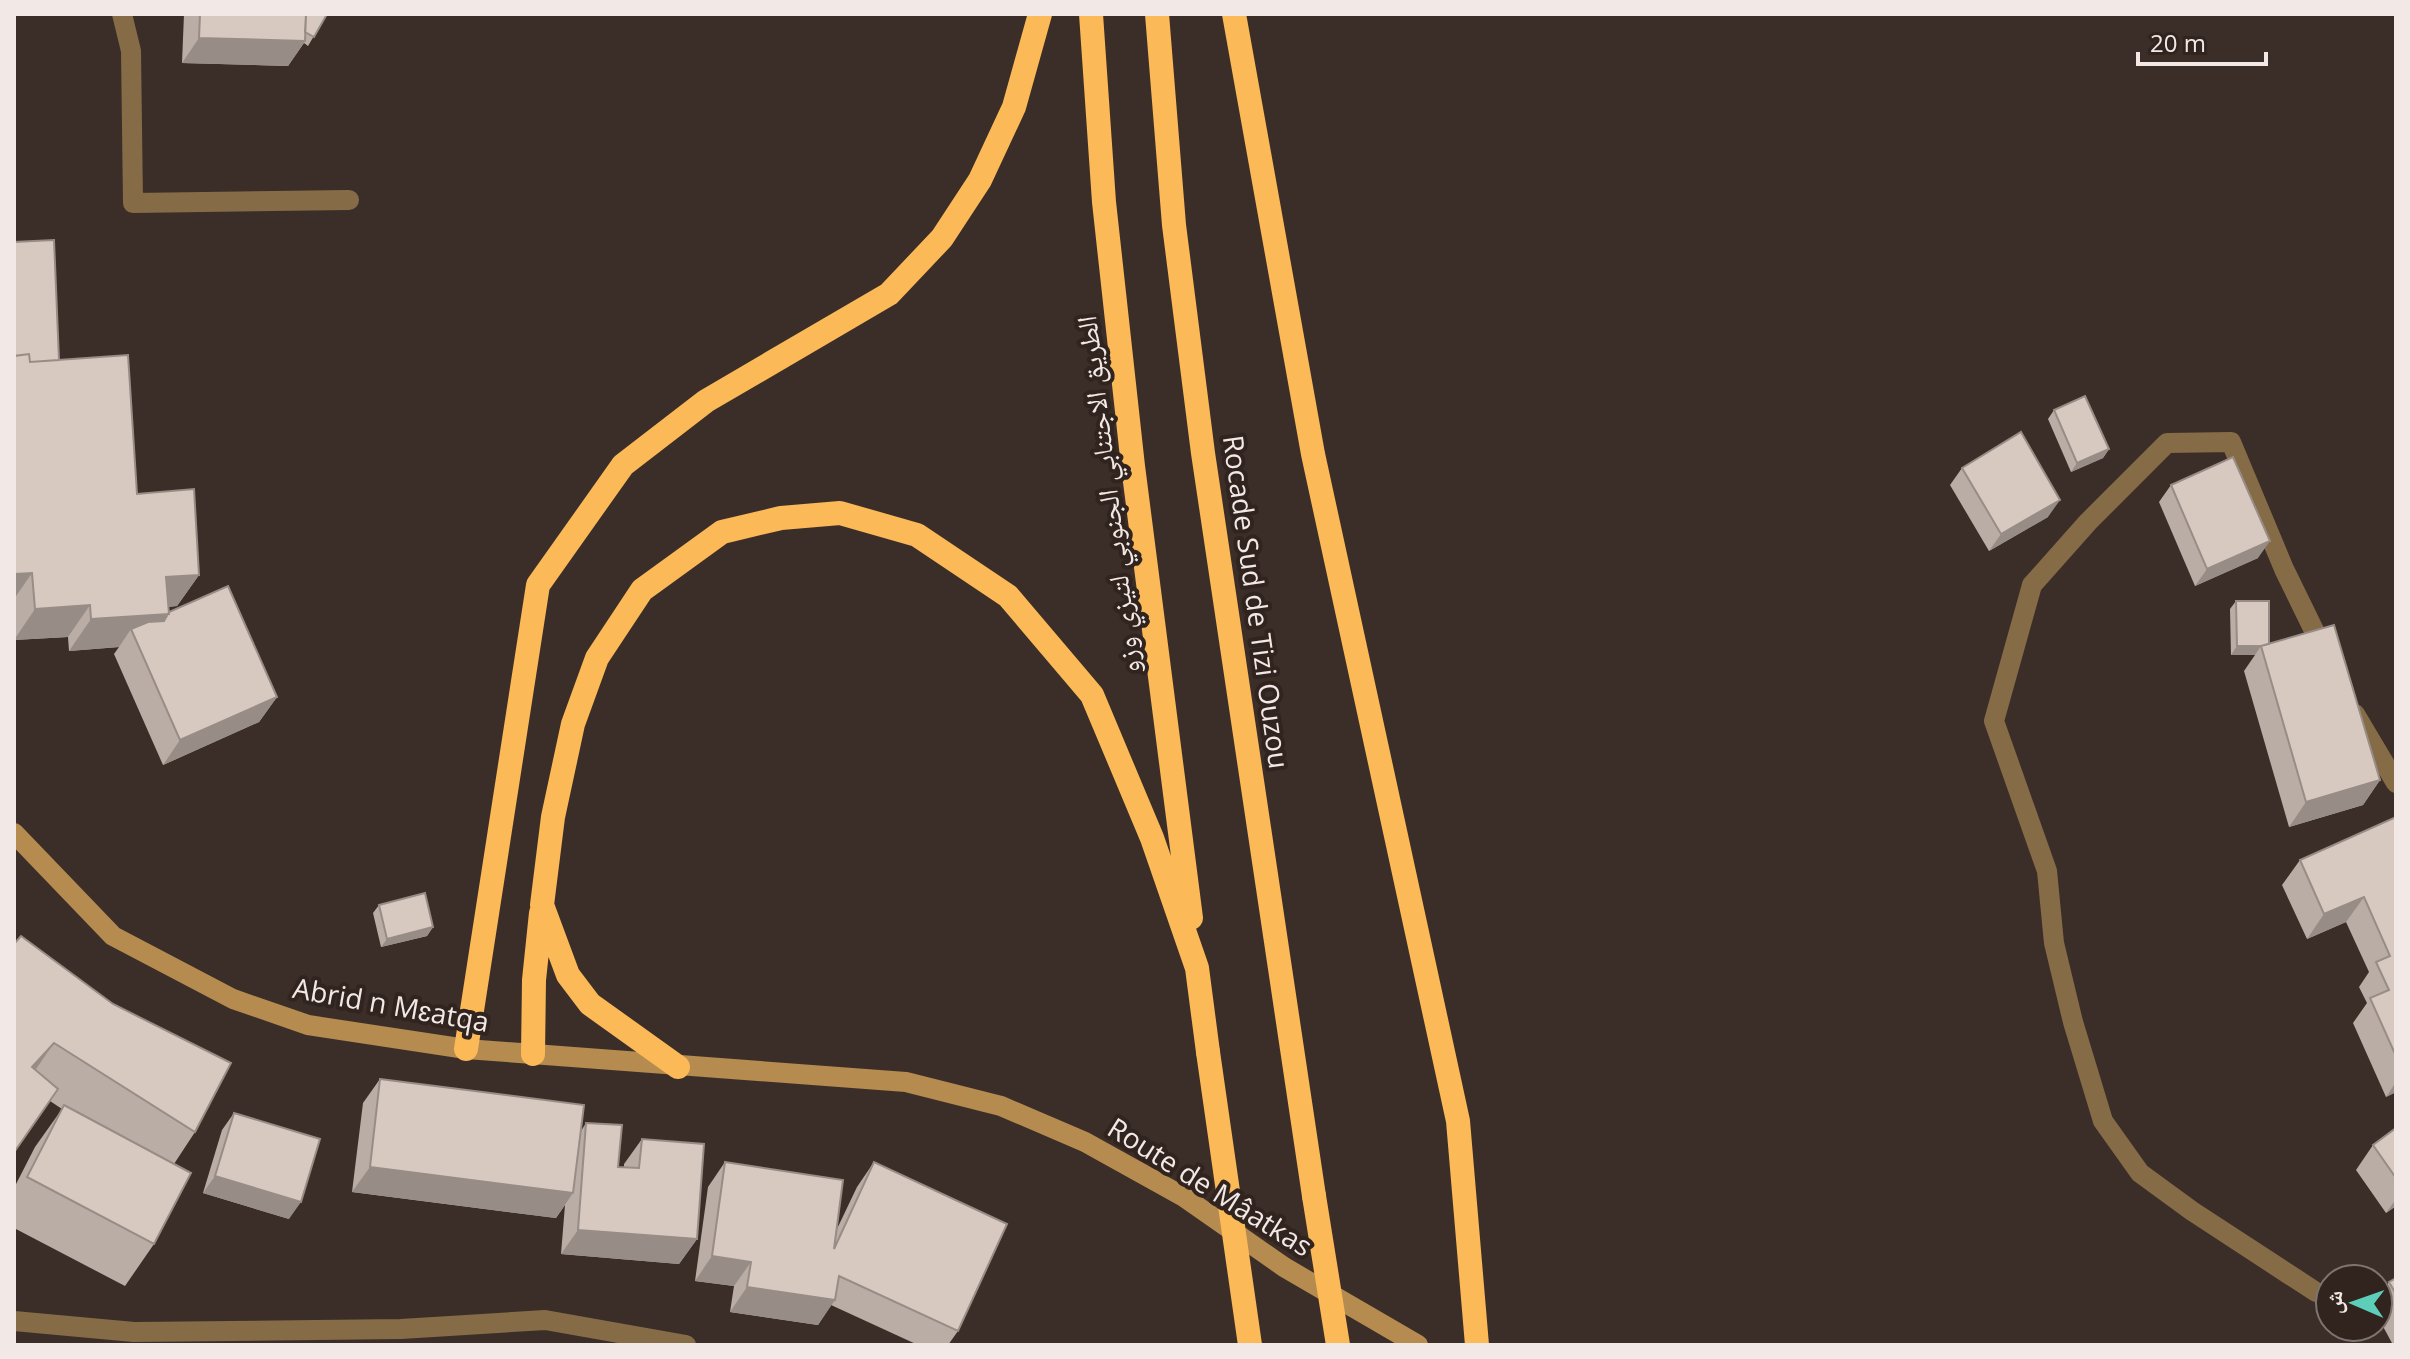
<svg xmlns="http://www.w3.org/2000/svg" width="2410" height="1359" viewBox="0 0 2410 1359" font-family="'Open Sans','Noto Naskh Arabic',sans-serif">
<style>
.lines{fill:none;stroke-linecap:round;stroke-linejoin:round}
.street{stroke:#866b47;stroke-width:20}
.secondary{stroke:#b58b4f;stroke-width:20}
.highway{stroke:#fbb957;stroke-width:24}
.highway-bridge{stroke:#fbb957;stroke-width:24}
.wall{fill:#baada5}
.shaded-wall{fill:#978d86}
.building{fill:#d8c9c0;stroke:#978d86;stroke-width:2}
.labels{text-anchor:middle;stroke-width:8;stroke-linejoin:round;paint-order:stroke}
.street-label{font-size:28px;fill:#f2e9e6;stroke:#31241f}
</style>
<rect width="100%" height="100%" fill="#3b2e29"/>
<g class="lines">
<path class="street" d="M 122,14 L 131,51 L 133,203 L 349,200
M 2355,714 L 2396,783
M 2316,1292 L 2192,1211 L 2140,1173 L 2103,1121 L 2073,1022 L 2054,943 L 2047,871 L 1994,721 L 2032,585 L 2088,522 L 2167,443 L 2231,442 L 2284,569 L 2325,653
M 14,1321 L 134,1332 L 401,1329 L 545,1320 L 686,1345"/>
<path class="secondary" d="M 14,833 L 113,936 L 233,999 L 308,1025 L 466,1049 L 906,1082 L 1001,1106 L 1085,1142 L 1184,1197 L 1284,1267 L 1418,1345"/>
<path class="highway" d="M 1091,14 L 1104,202 L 1133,466 L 1191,918
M 1157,14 L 1174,225 L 1203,453 L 1314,1196
M 1234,14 L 1313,454 L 1458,1121 L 1477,1345
M 466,1049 L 538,585 L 623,465 L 706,401 L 889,294 L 942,238 L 980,180 L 1014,107 L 1040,14
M 533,1054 L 534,980 L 541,913
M 678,1067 L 590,1004 L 568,975 L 542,905 L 553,817 L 573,724 L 597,658 L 642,590 L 722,532 L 781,518 L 840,513 L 917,535 L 1008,596 L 1092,695 L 1152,838 L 1197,968 L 1208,1052"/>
<path class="highway-bridge" d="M 1208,1052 L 1250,1345
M 1314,1196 L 1338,1345"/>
</g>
<path class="wall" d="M 184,14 L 327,14 L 308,46 L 304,43 L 288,66 L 182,63 Z
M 14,242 L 59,360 L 137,494 L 199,575 L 177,606 L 168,607 L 169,612 L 277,697 L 259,722 L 163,765 L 114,654 L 119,647 L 69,651 L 68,637 L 14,640 Z
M 2054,410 L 2109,449 L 2103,458 L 2071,472 L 2048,419 Z
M 1962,468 L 2048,517 L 1989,551 L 1950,485 Z
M 2171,485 L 2258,558 L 2195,586 L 2159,502 Z
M 2236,601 L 2269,644 L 2380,780 L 2363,805 L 2289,827 L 2244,671 L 2255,655 L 2231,655 L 2230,609 Z
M 2396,817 L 2396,1092 L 2386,1097 L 2353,1023 L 2367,1003 L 2359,987 L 2369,972 L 2346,922 L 2307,939 L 2282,885 L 2300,860 Z
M 379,905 L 433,927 L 427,936 L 381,947 L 373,913 Z
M 14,944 L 195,1132 L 174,1164 L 154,1244 L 125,1286 L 14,1228 L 14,1188 L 35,1147 L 62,1109 L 50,1101 L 14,1153 Z
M 380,1079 L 581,1131 L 586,1123 L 618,1167 L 624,1167 L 624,1164 L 642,1139 L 697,1239 L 679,1264 L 561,1254 L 565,1205 L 556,1218 L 352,1192 L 363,1103 Z
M 234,1113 L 289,1219 L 203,1193 L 222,1130 Z
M 2396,1128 L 2396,1206 L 2386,1213 L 2356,1170 L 2373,1145 Z
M 725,1162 L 836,1231 L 857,1187 L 874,1162 L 958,1331 L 948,1345 L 918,1345 L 831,1305 L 818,1325 L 730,1312 L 734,1286 L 695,1281 L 708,1187 Z
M 2396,1278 L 2396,1345 L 2393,1345 L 2378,1317 L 2378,1298 L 2389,1282 Z"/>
<path class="shaded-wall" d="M 199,38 L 305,41 L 288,66 L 182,63 Z
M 2109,449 L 2103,458 L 2071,472 L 2077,463 Z
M 2060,500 L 2048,517 L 1989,551 L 2001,534 Z
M 2270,541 L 2258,558 L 2195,586 L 2207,569 Z
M 32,573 L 14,599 L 14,574 Z
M 199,575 L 177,606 L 144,609 L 166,577 Z
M 90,605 L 68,637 L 14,640 L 35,609 Z
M 169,614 L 147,645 L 131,629 L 119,647 L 69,651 L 91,619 Z
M 2237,646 L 2261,646 L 2255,655 L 2231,655 Z
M 277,697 L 259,722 L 163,765 L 180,740 Z
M 2380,780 L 2363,805 L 2289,827 L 2306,802 Z
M 2364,897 L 2346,922 L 2307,939 L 2324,914 Z
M 433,927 L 427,936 L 381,947 L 387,939 Z
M 54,1043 L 25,1085 L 32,1067 Z
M 2396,1082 L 2396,1092 L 2386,1097 Z
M 370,1167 L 573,1193 L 556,1218 L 352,1192 Z
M 215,1176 L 301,1202 L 289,1219 L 203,1193 Z
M 2396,1199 L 2396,1206 L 2386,1213 Z
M 578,1230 L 697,1239 L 679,1264 L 561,1254 Z
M 712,1256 L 751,1262 L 734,1286 L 695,1281 Z
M 747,1287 L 835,1300 L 818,1325 L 730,1312 Z"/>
<path class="building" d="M 200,14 L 306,14 L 305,41 L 199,38 Z
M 306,14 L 327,14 L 314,37 L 305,32 Z
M 54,240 L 59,360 L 30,362 L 29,354 L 14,356 L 14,242 Z
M 29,354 L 30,362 L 128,355 L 137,494 L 194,489 L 199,575 L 166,577 L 169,614 L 91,619 L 90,605 L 35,609 L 32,573 L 14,574 L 14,356 Z
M 2085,396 L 2109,449 L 2077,463 L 2054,410 Z
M 2021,432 L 2060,500 L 2001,534 L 1962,468 Z
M 2233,457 L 2270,541 L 2207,569 L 2171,485 Z
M 228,586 L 277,697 L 180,740 L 131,629 L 148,622 L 164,621 L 169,612 Z
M 2236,601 L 2269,601 L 2269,644 L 2261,646 L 2237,646 Z
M 2334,625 L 2380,780 L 2306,802 L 2261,646 Z
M 2396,817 L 2396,1056 L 2370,998 L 2389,990 L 2376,962 L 2390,956 L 2364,897 L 2324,914 L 2300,860 Z
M 425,893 L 433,927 L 387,939 L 379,905 Z
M 21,936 L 113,1004 L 231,1063 L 195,1132 L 54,1043 L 32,1067 L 58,1089 L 15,1151 L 14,1150 L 14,944 Z
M 380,1079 L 584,1105 L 573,1193 L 370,1167 Z
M 64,1105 L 191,1173 L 154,1244 L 27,1177 Z
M 234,1113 L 320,1139 L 301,1202 L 215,1176 Z
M 586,1123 L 622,1125 L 618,1167 L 639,1168 L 642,1139 L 704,1144 L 697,1239 L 578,1230 Z
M 2396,1128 L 2396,1178 L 2373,1145 Z
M 725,1162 L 843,1180 L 834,1249 L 874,1162 L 1007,1224 L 958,1331 L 839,1276 L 835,1300 L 747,1287 L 751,1262 L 712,1256 Z
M 2396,1278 L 2396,1294 L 2389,1282 Z"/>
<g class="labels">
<g class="street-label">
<text transform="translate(1108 495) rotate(-97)" y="10">الطريق الاجتنابي الجنوبي لتيزي وزو</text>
<text transform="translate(1256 602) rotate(82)" y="10">Rocade Sud de Tizi Ouzou</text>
<text transform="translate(391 1005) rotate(10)" y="10">Abrid n Mɛatqa</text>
<text transform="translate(1210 1187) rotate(32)" y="10">Route de Mâatkas</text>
</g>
</g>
<rect width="2410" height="1359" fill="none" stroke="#f2e9e6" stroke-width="32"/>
<g transform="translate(2354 1303) rotate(272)"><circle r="38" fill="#31241f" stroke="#7e736f" stroke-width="2"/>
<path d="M0-6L14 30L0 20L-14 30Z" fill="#5dceb9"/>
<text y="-12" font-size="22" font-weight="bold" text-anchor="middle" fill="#f2e9e6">ش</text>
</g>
<path d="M2138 52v12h128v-12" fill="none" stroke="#f2e9e6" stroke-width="4"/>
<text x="2150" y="52" font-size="24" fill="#f2e9e6" stroke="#31241f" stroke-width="6" paint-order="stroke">20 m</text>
</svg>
